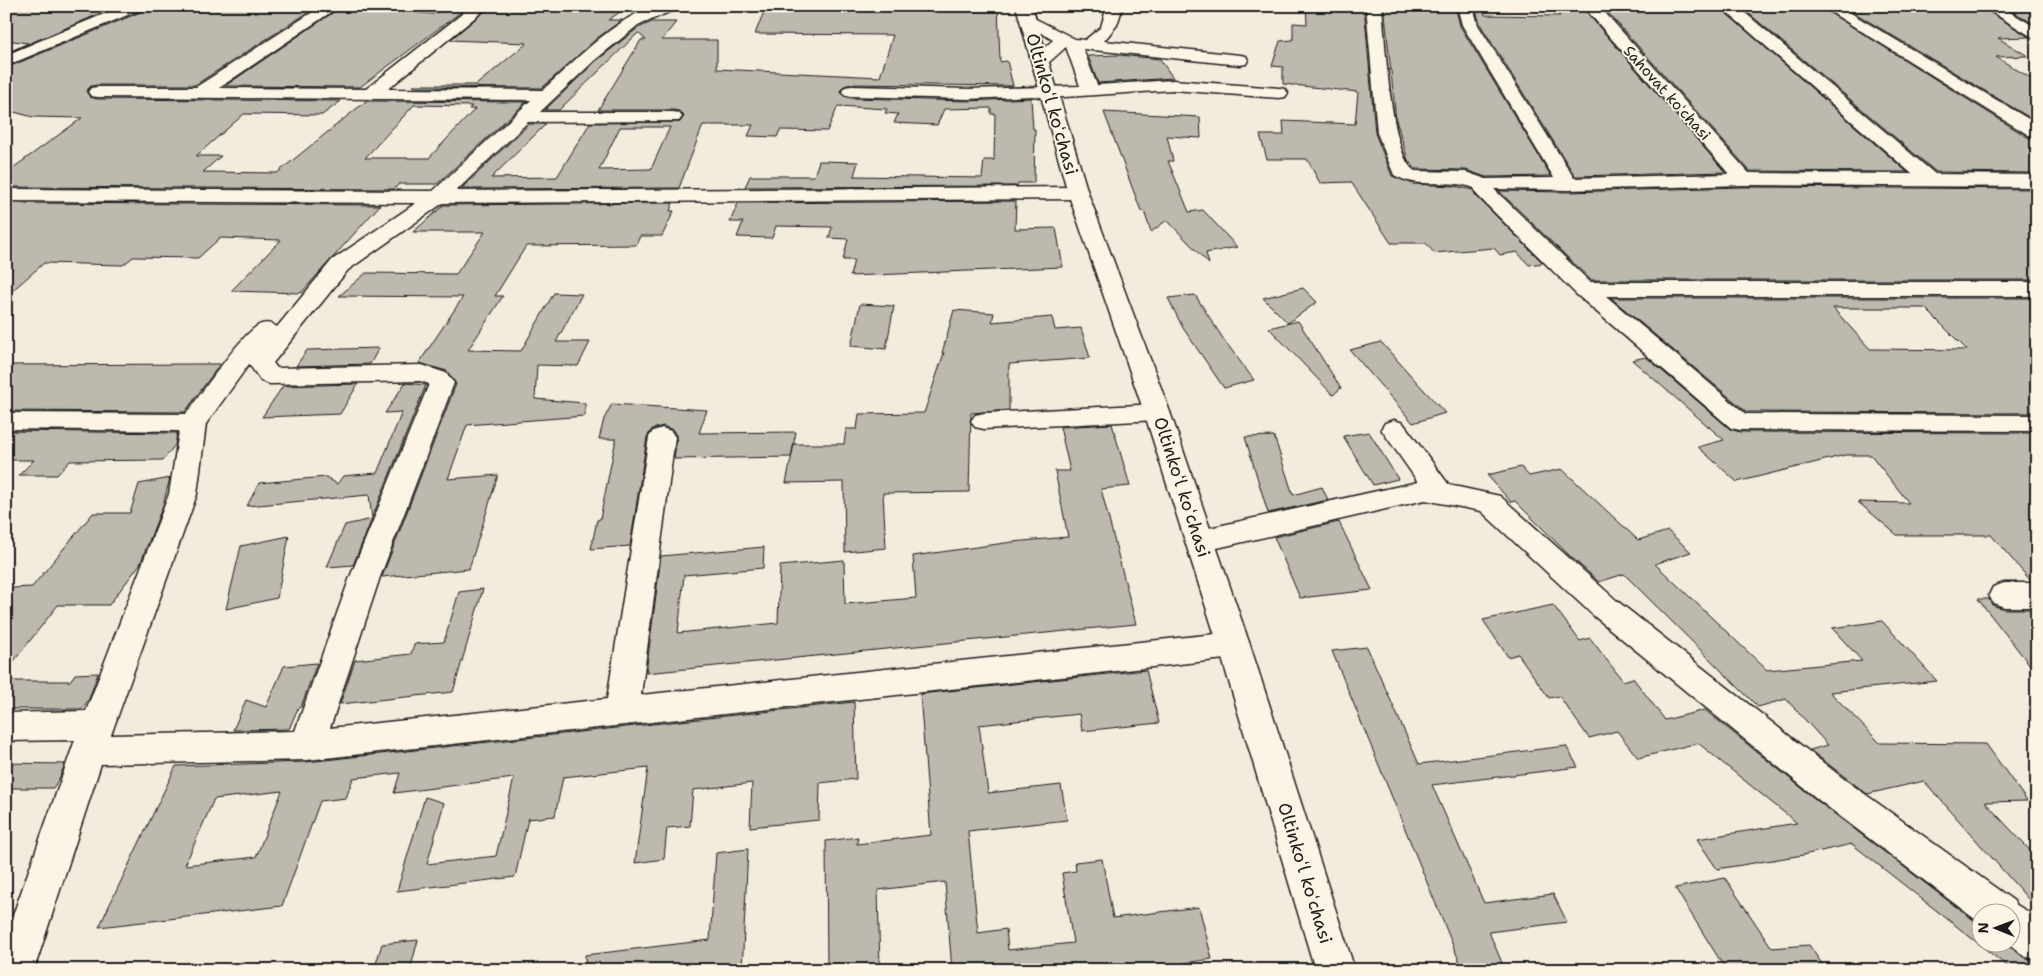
<svg xmlns="http://www.w3.org/2000/svg" width="2043" height="976" viewBox="0 0 2043 976" font-family="'Shantell Sans',sans-serif">
<style>
.building{fill:#beb9ae;stroke:#1c1c1c;fill-rule:evenodd}
.lines{fill:none;stroke-linecap:round;stroke-linejoin:round}
.minor-casing{stroke:#1c1c1c;stroke-width:3}
.major-casing{stroke:#1c1c1c;stroke-width:3}
.minor{fill:#fcf5e5;fill-rule:evenodd}
.major{fill:#fcf5e5;fill-rule:evenodd}
.labels{text-anchor:middle;stroke-width:4;stroke-linejoin:round;paint-order:stroke}
.far-street-label{font-size:15px;fill:#1c1c1c;stroke:#fcf5e5}
.street-label{font-size:18px;fill:#1c1c1c;stroke:#fcf5e5}
</style>
<rect width="100%" height="100%" fill="#f3ecdd"/>
<filter id="ink" filterUnits="userSpaceOnUse"><feTurbulence type="fractalNoise" baseFrequency=".02" numOctaves="2"/><feDisplacementMap in="SourceGraphic" scale="10" xChannelSelector="R" yChannelSelector="G"/><feConvolveMatrix kernelMatrix="1 2 1 2 8 2 1 2 1" color-interpolation-filters="sRGB"/></filter>
<g filter="url(#ink)">
<path class="building" d="M 6,6 L 118,6 L 9,52 L 28,43 L 6,40 Z
M 146,6 L 318,6 L 195,85 L 97,85 L 91,86 L 86,91 L 90,97 L 97,99 L 341,101 L 322,115 L 244,114 L 196,156 L 221,156 L 203,172 L 277,173 L 366,101 L 526,102 L 437,184 L 399,184 L 394,189 L 6,187 L 6,173 L 82,118 L 33,117 L 6,110 L 6,68 L 143,11 ZM 414,105 L 472,106 L 469,109 L 475,109 L 429,158 L 365,158 Z
M 450,6 L 469,6 L 360,87 L 225,86 L 341,7 L 433,14 Z
M 491,6 L 629,6 L 608,20 L 622,20 L 596,39 L 542,88 L 414,87 L 414,85 L 476,85 L 527,43 L 450,40 Z
M 824,6 L 998,6 L 1000,62 L 1007,61 L 1013,86 L 851,84 L 844,86 L 840,91 L 844,96 L 851,98 L 968,101 L 1031,98 L 1033,129 L 1035,129 L 1034,183 L 1018,183 L 1017,186 L 745,187 L 750,176 L 814,176 L 819,161 L 858,162 L 854,176 L 982,178 L 984,160 L 994,160 L 995,114 L 991,114 L 991,108 L 944,109 L 937,125 L 894,123 L 898,114 L 885,113 L 887,109 L 838,106 L 827,131 L 780,130 L 777,137 L 748,136 L 753,125 L 703,125 L 679,188 L 461,189 L 529,124 L 546,124 L 491,178 L 557,177 L 590,123 L 680,122 L 684,116 L 679,111 L 673,110 L 598,110 L 641,40 L 646,40 L 638,33 L 559,110 L 545,110 L 596,61 L 638,28 L 652,22 L 676,22 L 662,40 L 717,40 L 717,69 L 880,77 L 893,35 L 755,34 L 765,9 ZM 620,127 L 670,127 L 651,169 L 599,170 Z
M 1306,6 L 1364,6 L 1375,133 L 1392,176 L 1413,184 L 1454,186 L 1473,190 L 1476,196 L 1543,263 L 1529,265 L 1517,252 L 1500,255 L 1494,248 L 1434,253 L 1426,243 L 1391,243 L 1351,182 L 1320,183 L 1307,159 L 1267,159 L 1260,135 L 1284,135 L 1283,121 L 1355,124 L 1358,92 L 1283,84 L 1283,67 L 1272,66 L 1280,41 L 1293,40 L 1293,23 L 1307,24 Z
M 1384,6 L 1455,6 L 1460,26 L 1551,176 L 1486,177 L 1466,170 L 1416,169 L 1408,160 L 1396,120 Z
M 1475,6 L 1482,6 L 1485,15 L 1560,16 L 1552,6 L 1581,6 L 1725,172 L 1575,176 L 1480,24 Z
M 1602,6 L 1718,6 L 1907,172 L 1750,171 Z
M 1740,6 L 1819,6 L 2029,138 L 2037,139 L 2037,173 L 1936,172 Z
M 1843,6 L 1980,6 L 2029,37 L 1998,38 L 2028,56 L 1996,57 L 2037,82 L 2037,122 Z
M 2004,6 L 2037,6 L 2037,26 Z
M 1119,55 L 1160,59 L 1173,78 L 1098,83 L 1088,56 Z
M 1104,112 L 1200,117 L 1201,138 L 1167,136 L 1173,161 L 1168,161 L 1189,212 L 1203,210 L 1237,247 L 1206,253 L 1209,264 L 1167,220 L 1151,232 L 1144,211 L 1141,211 Z
M 1744,187 L 2037,189 L 2037,280 L 1591,280 L 1499,191 L 1568,192 Z
M 1016,201 L 1015,229 L 1056,228 L 1063,267 L 850,276 L 854,260 L 843,260 L 848,239 L 829,238 L 832,227 L 776,226 L 772,238 L 737,237 L 743,222 L 730,222 L 738,203 Z
M 6,203 L 380,205 L 301,293 L 231,291 L 281,240 L 220,238 L 198,258 L 133,257 L 123,265 L 44,263 L 6,296 Z
M 673,203 L 670,211 L 674,211 L 662,236 L 640,236 L 636,245 L 526,246 L 495,296 L 503,296 L 468,350 L 521,351 L 554,293 L 582,294 L 556,342 L 590,342 L 578,366 L 537,365 L 535,399 L 585,403 L 585,416 L 467,425 L 448,479 L 498,475 L 469,569 L 382,577 L 456,384 L 447,371 L 419,363 L 463,297 L 339,296 L 366,273 L 456,274 L 485,232 L 413,232 L 444,205 Z
M 1303,288 L 1317,302 L 1288,323 L 1263,298 Z
M 1195,295 L 1224,340 L 1254,380 L 1224,388 L 1183,328 L 1168,298 Z
M 1611,298 L 2037,298 L 2037,413 L 1747,412 ZM 1833,308 L 1925,308 L 1967,350 L 1870,349 Z
M 860,304 L 894,306 L 886,349 L 851,346 Z
M 954,310 L 994,313 L 992,322 L 1052,317 L 1055,330 L 1081,328 L 1090,358 L 1009,364 L 1009,410 L 971,413 L 969,492 L 883,493 L 886,548 L 845,552 L 844,482 L 786,483 L 794,444 L 844,444 L 846,429 L 857,429 L 859,414 L 924,413 L 944,353 L 942,353 Z
M 1298,321 L 1341,388 L 1333,395 L 1269,328 Z
M 1381,342 L 1414,379 L 1445,413 L 1413,423 L 1350,350 Z
M 379,348 L 370,364 L 296,366 L 307,350 Z
M 1646,357 L 1730,429 L 1740,432 L 2037,433 L 2037,581 L 2031,581 L 1991,535 L 1897,535 L 1858,502 L 1909,503 L 1871,455 L 1845,455 L 1737,482 L 1698,447 L 1724,440 L 1632,360 Z
M 198,364 L 220,364 L 185,412 L 6,411 L 6,365 Z
M 405,383 L 426,385 L 372,518 L 369,495 L 247,506 L 259,483 L 326,477 L 337,484 L 343,476 L 377,473 L 402,412 L 385,413 Z
M 358,384 L 340,414 L 262,417 L 283,386 Z
M 612,404 L 707,410 L 699,433 L 796,432 L 791,457 L 674,459 L 677,437 L 673,430 L 663,426 L 652,429 L 647,437 L 630,546 L 591,549 L 597,520 L 600,519 L 616,439 L 599,439 L 604,419 Z
M 1112,424 L 1130,486 L 1101,489 L 1136,624 L 646,673 L 661,556 L 764,547 L 763,568 L 684,575 L 678,633 L 778,623 L 780,566 L 844,560 L 845,604 L 916,598 L 913,556 L 1012,542 L 1068,537 L 1055,471 L 1070,471 L 1060,427 Z
M 6,431 L 177,433 L 175,445 L 163,460 L 70,461 L 57,475 L 19,475 L 34,460 L 6,460 Z
M 1369,432 L 1398,479 L 1373,485 L 1343,436 Z
M 1274,436 L 1293,495 L 1322,487 L 1328,500 L 1268,513 L 1245,437 Z
M 1521,467 L 1529,476 L 1562,469 L 1638,540 L 1668,531 L 1691,552 L 1655,564 L 1767,670 L 1862,661 L 1832,628 L 1882,621 L 1937,681 L 1830,692 L 1880,743 L 1986,744 L 2027,801 L 1985,802 L 2037,858 L 2037,909 L 1924,781 L 1867,794 L 1810,750 L 1828,745 L 1786,699 L 1758,707 L 1624,574 L 1599,582 L 1568,554 L 1515,501 L 1511,502 L 1487,475 Z
M 170,478 L 163,505 L 140,564 L 109,605 L 58,605 L 6,671 L 6,595 L 12,588 L 32,587 L 93,513 L 130,513 L 139,484 Z
M 372,519 L 353,565 L 327,567 L 345,525 Z
M 1339,522 L 1372,590 L 1300,598 L 1274,537 Z
M 289,536 L 277,598 L 226,609 L 241,546 Z
M 483,589 L 453,692 L 340,704 L 355,660 L 411,654 L 414,644 L 444,642 L 459,592 Z
M 1978,599 L 1989,599 L 1992,605 L 2004,609 L 2037,609 L 2037,674 Z
M 1553,605 L 1580,641 L 1590,638 L 1623,681 L 1633,678 L 1665,720 L 1705,710 L 1819,802 L 1980,925 L 1980,944 L 2007,944 L 2022,956 L 2037,962 L 2037,970 L 2012,970 L 1852,844 L 1803,855 L 1717,869 L 1697,839 L 1797,823 L 1698,743 L 1638,758 L 1617,731 L 1589,738 L 1559,696 L 1549,698 L 1518,654 L 1508,657 L 1483,620 Z
M 1367,647 L 1419,764 L 1566,746 L 1578,767 L 1432,785 L 1484,903 L 1553,894 L 1567,922 L 1489,932 L 1505,970 L 1463,970 L 1332,651 Z
M 317,663 L 301,707 L 298,708 L 289,729 L 233,730 L 246,700 L 266,707 L 284,666 Z
M 1146,670 L 1159,723 L 1082,731 L 1079,714 L 979,725 L 988,793 L 1061,785 L 1067,820 L 968,831 L 978,933 L 1006,929 L 1008,950 L 1073,943 L 1062,873 L 1076,871 L 1075,862 L 1102,859 L 1113,918 L 1199,907 L 1212,959 L 1134,970 L 952,970 L 945,882 L 878,890 L 880,970 L 827,970 L 826,841 L 858,837 L 857,844 L 931,835 L 920,694 Z
M 98,673 L 89,699 L 82,709 L 6,709 L 6,681 L 70,681 L 75,674 Z
M 854,702 L 856,779 L 820,783 L 819,820 L 750,827 L 752,783 L 693,790 L 690,826 L 667,828 L 664,859 L 635,863 L 648,768 L 563,777 L 555,816 L 528,819 L 515,877 L 397,891 L 425,797 L 444,803 L 427,864 L 496,856 L 514,778 L 394,793 L 400,773 L 353,778 L 346,798 L 320,801 L 282,906 L 99,927 L 176,766 L 307,762 ZM 282,791 L 256,857 L 185,865 L 214,799 Z
M 6,763 L 65,764 L 59,779 L 53,788 L 6,788 Z
M 748,849 L 742,970 L 586,970 L 585,955 L 710,940 L 716,853 Z
M 1725,878 L 1772,948 L 1809,945 L 1826,970 L 1726,970 L 1675,888 Z
M 418,940 L 410,970 L 374,970 L 382,944 Z"/>
<g class="lines">
<g class="minor-casing">
<path id="minor" d="M 123,6 L 144,6 L 142,9 L 6,66 L 6,55 Z
M 322,6 L 340,6 L 219,88 L 366,89 L 472,6 L 489,6 L 388,89 L 543,90 C 570,65 622,11 659,6 C 665,5 672,6 678,6 L 676,9 L 637,26 L 595,60 L 540,112 L 673,112 L 679,113 L 682,117 L 679,121 L 528,122 L 456,191 L 1078,187 L 1085,189 L 1088,193 L 1085,197 L 1078,199 L 443,203 L 348,270 L 273,363 L 277,368 L 422,365 L 446,373 L 454,383 L 380,577 L 330,728 L 607,699 L 649,437 L 653,431 L 662,428 L 671,431 L 675,437 L 641,695 L 1234,632 L 1245,636 L 1250,645 L 1245,654 L 1234,658 L 307,760 L 101,764 L 34,970 L 6,970 L 6,935 L 75,740 L 6,741 L 6,713 L 86,711 L 169,494 L 179,431 L 6,429 L 6,413 L 186,414 C 201,395 240,335 259,325 C 265,322 272,323 277,327 L 332,260 L 416,203 L 6,201 L 6,189 L 433,191 L 531,100 L 97,97 L 91,96 L 88,92 L 91,88 L 97,87 L 196,87 ZM 249,364 L 261,381 L 270,384 L 420,381 L 429,384 L 350,577 L 295,731 L 111,735 L 197,494 L 206,424 Z
M 1107,6 L 1123,6 L 1117,25 L 1104,41 L 1240,55 L 1246,56 L 1248,60 L 1246,64 L 1240,65 L 1083,49 L 1097,85 L 1173,80 L 1279,88 L 1285,89 L 1288,93 L 1285,97 L 1279,98 L 1173,90 L 1049,98 L 1032,96 L 968,99 L 851,96 L 845,95 L 842,91 L 845,87 L 851,86 L 968,89 L 1080,86 L 1066,47 L 1046,65 L 1034,65 L 1032,61 L 1034,57 L 1053,40 L 1020,21 L 1028,16 L 1034,18 L 1075,39 L 1085,40 L 1101,27 Z
M 1366,6 L 1382,6 C 1385,38 1390,156 1415,171 L 1466,172 L 1486,179 L 1554,178 L 1462,25 L 1457,6 L 1473,6 L 1478,25 L 1574,178 L 1729,174 L 1583,6 L 1599,6 L 1749,173 L 1912,174 L 1720,6 L 1737,6 L 1935,174 L 2037,175 L 2037,187 L 1744,185 L 1568,190 L 1494,189 L 1590,282 L 2037,282 L 2037,296 L 1606,296 L 1746,414 L 2037,415 L 2037,431 L 1740,430 L 1731,428 L 1576,294 L 1477,195 L 1474,188 C 1448,178 1419,190 1394,175 L 1377,133 Z
M 1821,6 L 1839,6 L 2037,124 L 2037,137 L 2030,136 Z
M 1982,6 L 2000,6 L 2037,28 L 2037,40 Z
M 1157,404 L 1166,406 L 1170,412 L 1166,418 L 1157,420 L 984,429 L 975,427 L 971,421 L 975,415 L 984,413 Z
M 1394,420 L 1403,423 L 1449,485 L 1500,496 L 1616,600 L 1844,779 L 2014,901 L 2015,904 L 2037,917 L 2037,960 L 2023,955 L 2009,944 L 2010,944 L 2010,914 L 1980,914 L 1980,923 L 1820,801 L 1594,616 L 1481,511 L 1425,500 L 1200,552 L 1190,548 L 1186,541 L 1190,534 L 1200,530 L 1418,482 L 1381,429 L 1385,423 Z
M 2004,583 L 2037,583 L 2037,607 L 2004,607 L 1993,603 L 1989,595 L 1993,587 Z"/>
</g>
<g class="major-casing">
<path id="major" d="M 1016,6 L 1032,6 L 1088,193 L 1170,412 L 1250,645 L 1355,970 L 1315,970 L 1218,645 L 1144,412 L 1068,193 Z"/>
</g>
<use href="#minor" class="minor"/>
<use href="#major" class="major"/>
</g>
</g>
<g class="labels">
<g class="far-street-label">
<text transform="translate(1667 93) rotate(48)" y="5">Sahovat koʻchasi</text>
</g>
<g class="street-label">
<text transform="translate(1052 104) rotate(74)" y="6">Oltinkoʻl koʻchasi</text>
<text transform="translate(1182 487) rotate(72)" y="6">Oltinkoʻl koʻchasi</text>
<text transform="translate(1305 873) rotate(73)" y="6">Oltinkoʻl koʻchasi</text>
</g>
</g>
<rect width="2043" height="976" fill="none" stroke="#fcf5e5" stroke-width="25"/>
<rect x="12" y="12" width="2018" height="951" fill="none" stroke="#1c1c1c" stroke-width="2" filter="url(#ink)"/>
<g transform="translate(1996 928) rotate(271)"><circle r="24" fill="#fcf5e5" stroke="#a29e95"/>
<path d="M0-4L9 19L0 12L-9 19Z" fill="#1c1c1c"/>
<text y="-8" font-size="14" font-weight="bold" text-anchor="middle" fill="#1c1c1c">N</text>
</g>
</svg>
